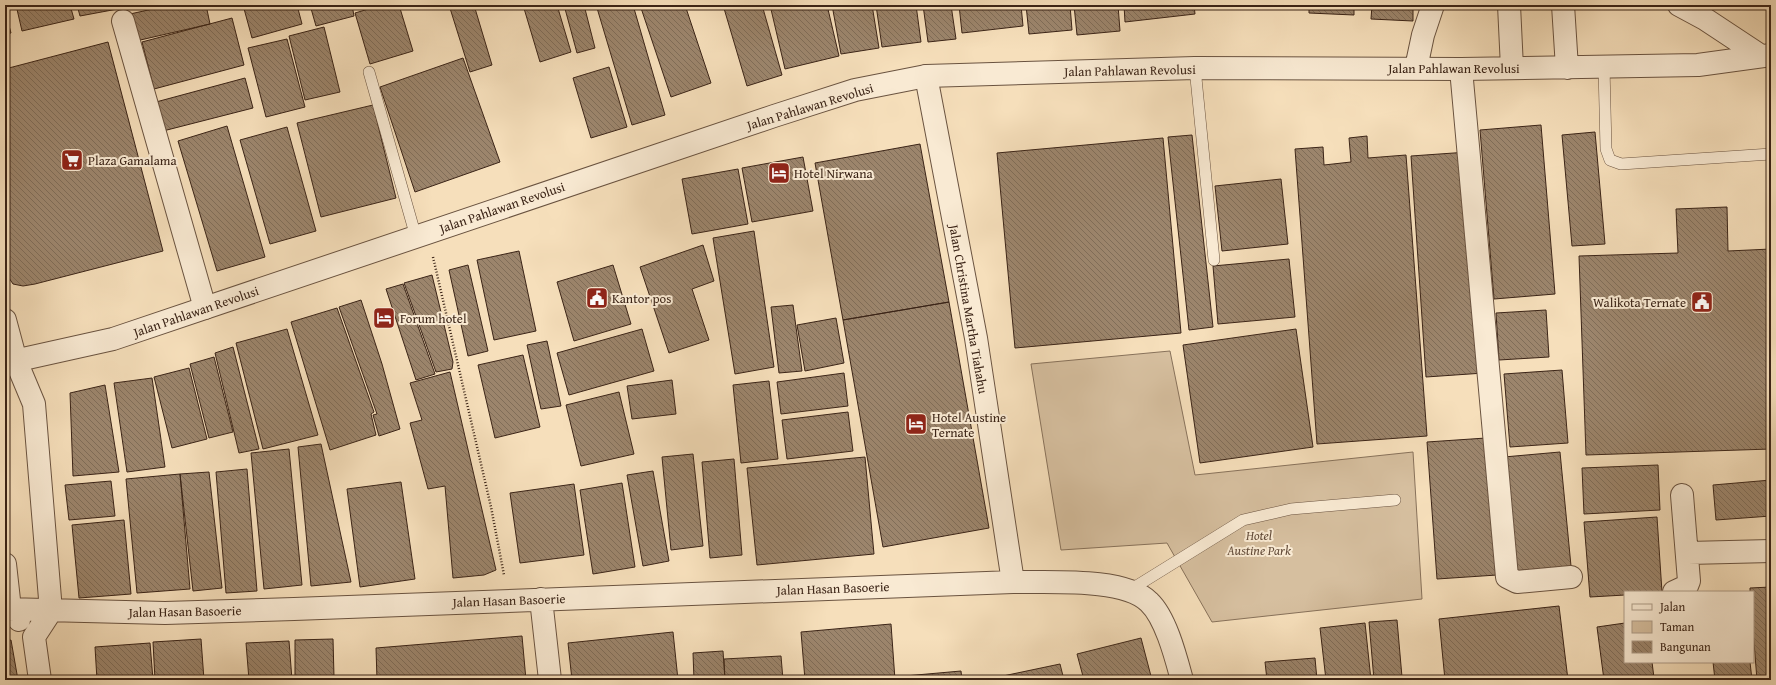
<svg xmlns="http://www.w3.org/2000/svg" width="1776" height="685" viewBox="0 0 1776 685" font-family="'Gentium Book Plus',serif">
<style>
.green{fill:#d6bf9f;stroke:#88725b}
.building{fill:url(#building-back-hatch);stroke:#3b2417}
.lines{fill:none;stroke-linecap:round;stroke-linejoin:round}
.service-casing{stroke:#6a5340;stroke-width:12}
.minor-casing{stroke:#6a5340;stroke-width:24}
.tertiary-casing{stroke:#6a5340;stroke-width:24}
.path{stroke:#3b2417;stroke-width:2.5;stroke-dasharray:1 2;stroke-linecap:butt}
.service{stroke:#f9ead3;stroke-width:11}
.minor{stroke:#f9ead3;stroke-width:22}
.tertiary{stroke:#f9ead3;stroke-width:22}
.labels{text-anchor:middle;stroke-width:4;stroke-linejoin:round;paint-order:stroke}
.street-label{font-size:13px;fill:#3b2417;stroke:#f9ead3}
.poi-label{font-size:13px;fill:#3b2417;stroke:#f9ead3;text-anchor:start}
.park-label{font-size:13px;font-style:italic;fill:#624b39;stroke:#f9ead3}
</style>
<defs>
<pattern id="building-back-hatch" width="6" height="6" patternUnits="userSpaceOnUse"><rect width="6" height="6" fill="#9c856c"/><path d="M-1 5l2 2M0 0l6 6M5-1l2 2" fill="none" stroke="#806d58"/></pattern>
</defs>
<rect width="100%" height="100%" fill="#f6dfbb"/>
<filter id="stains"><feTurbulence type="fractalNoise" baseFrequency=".005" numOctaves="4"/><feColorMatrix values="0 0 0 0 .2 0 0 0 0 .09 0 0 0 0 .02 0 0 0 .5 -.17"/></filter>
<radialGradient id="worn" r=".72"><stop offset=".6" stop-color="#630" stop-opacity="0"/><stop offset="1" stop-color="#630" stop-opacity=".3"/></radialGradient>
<path class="green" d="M 1170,351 L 1195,475 L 1413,452 L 1422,599 L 1212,622 L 1167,543 L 1061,550 L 1031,364 Z"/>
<path class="building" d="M 16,5 L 70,5 L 74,19 L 22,31 Z
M 77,5 L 122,5 L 123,8 L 80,16 Z
M 171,5 L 206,5 L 210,24 L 136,41 L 130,14 Z
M 243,5 L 297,5 L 302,24 L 252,38 Z
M 310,5 L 352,5 L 354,16 L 316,26 Z
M 382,5 L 399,5 L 413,51 L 370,64 L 355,13 Z
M 449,5 L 474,5 L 492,65 L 470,72 Z
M 523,5 L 557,5 L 571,52 L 540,62 Z
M 564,5 L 584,5 L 595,48 L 577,53 Z
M 609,5 L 633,5 L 665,115 L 632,125 L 597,8 Z
M 640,5 L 685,5 L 711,83 L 671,97 Z
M 723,5 L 762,5 L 782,75 L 747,86 Z
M 770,5 L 827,5 L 839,56 L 785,69 Z
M 832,5 L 872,5 L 879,48 L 841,54 Z
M 876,5 L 916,5 L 921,42 L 882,47 Z
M 923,5 L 951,5 L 956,39 L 928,42 Z
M 959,5 L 1021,5 L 1023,26 L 962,33 Z
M 1026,5 L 1070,5 L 1072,30 L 1029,34 Z
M 1074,5 L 1118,5 L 1120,31 L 1077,35 Z
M 1124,5 L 1194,5 L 1195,14 L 1125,22 Z
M 1309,5 L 1354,5 L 1354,15 L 1309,13 Z
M 1372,5 L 1413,5 L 1413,21 L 1371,19 Z
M 5,11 L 11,33 L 5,34 Z
M 232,18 L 244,65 L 154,89 L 142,42 Z
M 324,27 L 340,92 L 305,100 L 289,36 Z
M 287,39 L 305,107 L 266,117 L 248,48 Z
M 108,42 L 163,251 L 35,284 L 23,286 L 13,284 L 5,272 L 5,69 Z
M 463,58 L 500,162 L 415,192 L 380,87 Z
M 609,67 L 627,127 L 591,138 L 573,78 Z
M 245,78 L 253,108 L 163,131 L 156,102 Z
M 373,105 L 396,198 L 321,217 L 297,123 Z
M 1541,125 L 1555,294 L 1494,299 L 1480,130 Z
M 227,126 L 265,257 L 217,271 L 178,141 Z
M 287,127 L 316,231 L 270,244 L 240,140 Z
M 1595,132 L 1605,244 L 1572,246 L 1562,135 Z
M 1192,135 L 1213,327 L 1189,330 L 1168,137 Z
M 1367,136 L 1368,158 L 1406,155 L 1427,436 L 1317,444 L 1295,149 L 1323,147 L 1324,165 L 1351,162 L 1349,138 Z
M 1163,138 L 1181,333 L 1015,348 L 997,153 Z
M 920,144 L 949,302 L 843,320 L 815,163 Z
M 1468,152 L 1484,373 L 1426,377 L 1411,156 Z
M 803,157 L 813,211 L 752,222 L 742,168 Z
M 738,169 L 748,224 L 692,234 L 682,179 Z
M 1281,179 L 1288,244 L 1222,251 L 1215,186 Z
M 1727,207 L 1728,251 L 1771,249 L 1771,449 L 1586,455 L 1579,256 L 1678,253 L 1676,209 Z
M 754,231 L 774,367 L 735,374 L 713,238 Z
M 703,245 L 714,281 L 692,289 L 709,340 L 669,353 L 640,267 Z
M 519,251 L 536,331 L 494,340 L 477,260 Z
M 1289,259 L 1295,317 L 1218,324 L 1213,266 Z
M 468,265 L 488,351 L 468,356 L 449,270 Z
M 613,265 L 631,324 L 574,341 L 557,282 Z
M 432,275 L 453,362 L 452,369 L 436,372 L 404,283 Z
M 403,284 L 435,374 L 416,380 L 386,289 Z
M 361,300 L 382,364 L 400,429 L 379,436 L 373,415 L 377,414 L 339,307 Z
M 949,302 L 989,528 L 883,547 L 843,320 Z
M 793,305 L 802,371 L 779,373 L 771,307 Z
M 337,308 L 374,412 L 371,414 L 376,435 L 330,450 L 291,322 Z
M 1546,310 L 1549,357 L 1499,360 L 1496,313 Z
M 836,318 L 844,363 L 805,371 L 797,325 Z
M 287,329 L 318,435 L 263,449 L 236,343 Z
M 642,329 L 654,371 L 569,395 L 557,353 Z
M 1296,329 L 1313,447 L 1200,463 L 1183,345 Z
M 547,341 L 561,406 L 541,409 L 527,345 Z
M 233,347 L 259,449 L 239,453 L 215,353 Z
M 523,355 L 540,427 L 495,438 L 478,365 Z
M 214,357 L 233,432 L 209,438 L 190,364 Z
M 189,368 L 207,439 L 172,448 L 154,377 Z
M 1562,370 L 1568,443 L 1510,447 L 1504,374 Z
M 450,372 L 496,570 L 484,575 L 453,578 L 445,486 L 428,489 L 410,423 L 422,420 L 410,383 Z
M 844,373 L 848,406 L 781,414 L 777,382 Z
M 152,378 L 165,467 L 127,472 L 114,383 Z
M 672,380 L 676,414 L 632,419 L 627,386 Z
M 769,381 L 778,459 L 741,463 L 733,385 Z
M 105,385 L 119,472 L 73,476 L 70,393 Z
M 619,392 L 634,454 L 581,466 L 566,405 Z
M 848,412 L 853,451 L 787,459 L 782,420 Z
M 1486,438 L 1497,575 L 1437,579 L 1427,442 Z
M 321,444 L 351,582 L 311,586 L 298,447 Z
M 289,449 L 302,585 L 264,589 L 251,453 Z
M 1560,452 L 1571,566 L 1515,571 L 1504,457 Z
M 693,454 L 703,546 L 671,550 L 662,457 Z
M 865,457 L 874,554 L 757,565 L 747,468 Z
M 734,459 L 742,555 L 710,558 L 702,462 Z
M 1658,465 L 1660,510 L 1584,514 L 1582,468 Z
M 247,469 L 257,591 L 226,593 L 216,472 Z
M 653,471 L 669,561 L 643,566 L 627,475 Z
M 209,472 L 222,588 L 193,591 L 180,474 Z
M 180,474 L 190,589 L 137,593 L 126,479 Z
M 1771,480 L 1771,516 L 1716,520 L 1713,485 Z
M 111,481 L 115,516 L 69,520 L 65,485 Z
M 401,482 L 415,579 L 360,587 L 347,489 Z
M 622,483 L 635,567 L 593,574 L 580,490 Z
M 574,484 L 584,555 L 520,563 L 510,493 Z
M 1657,517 L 1662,592 L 1625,592 L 1625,595 L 1590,597 L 1584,522 Z
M 124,520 L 131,594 L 79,598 L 72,525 Z
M 1771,587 L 1771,680 L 1757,680 L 1753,630 L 1753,592 L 1750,592 L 1750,588 Z
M 1559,606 L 1568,680 L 1445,680 L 1439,619 Z
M 1397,620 L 1402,677 L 1374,680 L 1369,622 Z
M 1365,623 L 1371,680 L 1326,680 L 1320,628 Z
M 1625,623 L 1625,662 L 1652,662 L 1654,678 L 1604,680 L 1597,627 Z
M 891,624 L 895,680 L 805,680 L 801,632 Z
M 673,632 L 678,680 L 572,680 L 568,643 Z
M 522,636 L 526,680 L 377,680 L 376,648 Z
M 1141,638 L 1152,680 L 1084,680 L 1077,654 Z
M 201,639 L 204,680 L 155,680 L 153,642 Z
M 333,639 L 334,677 L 295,678 L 295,640 Z
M 11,640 L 18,680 L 5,680 L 5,641 Z
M 289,641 L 292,680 L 249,680 L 246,643 Z
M 150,643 L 153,680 L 97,680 L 95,647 Z
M 723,651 L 725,680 L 694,680 L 693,653 Z
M 781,656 L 783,680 L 725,680 L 724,659 Z
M 1315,658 L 1317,680 L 1267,680 L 1265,662 Z
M 1713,662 L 1750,662 L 1752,680 L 1715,680 Z
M 1060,664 L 1064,680 L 984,680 Z
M 961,671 L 962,680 L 905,680 L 905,676 Z"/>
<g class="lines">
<g class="service-casing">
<path id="service" d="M 1604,67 L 1606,149 L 1610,160 L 1621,164 L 1771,154
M 1195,68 L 1214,260
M 369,72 L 416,237
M 1130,590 L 1243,520 L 1291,509 L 1395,500"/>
</g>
<g class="minor-casing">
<path id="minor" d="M 123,21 L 205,308
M 1461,69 L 1507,577 L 1517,582 L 1571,577
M 926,76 L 976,338 L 1013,582
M 5,320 L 16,361 L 34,404 L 51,611 L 34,637
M 1688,553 L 1771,551
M 5,564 L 10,609 L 19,620
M 1674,592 L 1687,586 L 1689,581 L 1682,495
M 541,599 L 550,680
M 5,609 L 165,613 L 294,609 L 1013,582 C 1048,583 1124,577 1149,602 C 1166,618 1176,658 1182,680
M 34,637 L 40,680"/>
</g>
<g class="tertiary-casing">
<path id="tertiary" d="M 1509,5 L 1512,68
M 1563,5 L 1567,68
M 1679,5 L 1705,19 L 1761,56
M 1416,68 L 1423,35 L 1433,5
M 5,363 L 113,339 L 774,116 L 855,90 L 926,76 L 1195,68 L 1461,69 L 1698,65 L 1771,55"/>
</g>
<path class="path" d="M 433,257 L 491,507 L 504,575"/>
<use href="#service" class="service"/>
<use href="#minor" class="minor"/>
<use href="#tertiary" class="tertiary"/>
</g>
<defs>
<g id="supermarket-square" transform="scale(1.15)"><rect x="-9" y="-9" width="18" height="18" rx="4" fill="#8f2418" stroke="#f9ead3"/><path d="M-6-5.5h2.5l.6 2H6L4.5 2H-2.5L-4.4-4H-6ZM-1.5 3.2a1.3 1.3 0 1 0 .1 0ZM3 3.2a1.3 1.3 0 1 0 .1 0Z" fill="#fff"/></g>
<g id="hotel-square" transform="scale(1.15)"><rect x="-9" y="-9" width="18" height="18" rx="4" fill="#8f2418" stroke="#f9ead3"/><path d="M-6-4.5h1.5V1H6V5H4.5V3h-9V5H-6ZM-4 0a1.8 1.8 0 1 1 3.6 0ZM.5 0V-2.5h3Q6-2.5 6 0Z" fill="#fff"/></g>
<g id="civic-square" transform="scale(1.15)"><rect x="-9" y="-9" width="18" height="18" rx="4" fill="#8f2418" stroke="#f9ead3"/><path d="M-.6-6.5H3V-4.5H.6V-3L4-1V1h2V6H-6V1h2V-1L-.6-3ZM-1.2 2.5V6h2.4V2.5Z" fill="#fff"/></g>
</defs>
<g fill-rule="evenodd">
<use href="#supermarket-square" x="72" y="160"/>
<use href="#hotel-square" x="779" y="173"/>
<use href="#civic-square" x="597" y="298"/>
<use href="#civic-square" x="1702" y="302"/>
<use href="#hotel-square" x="384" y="318"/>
<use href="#hotel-square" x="916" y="424"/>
</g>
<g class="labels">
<g class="street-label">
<text x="1454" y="73">Jalan Pahlawan Revolusi</text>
<text transform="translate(1130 70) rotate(-1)" y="5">Jalan Pahlawan Revolusi</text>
<text transform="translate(810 106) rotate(-17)" y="5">Jalan Pahlawan Revolusi</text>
<text transform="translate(502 207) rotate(-19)" y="5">Jalan Pahlawan Revolusi</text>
<text transform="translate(969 309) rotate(80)" y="5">Jalan Christina Martha Tiahahu</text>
<text transform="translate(196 311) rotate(-19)" y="5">Jalan Pahlawan Revolusi</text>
<text transform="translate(833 588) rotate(-2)" y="5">Jalan Hasan Basoerie</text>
<text transform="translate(509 600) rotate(-2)" y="5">Jalan Hasan Basoerie</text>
<text transform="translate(185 611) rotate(-1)" y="5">Jalan Hasan Basoerie</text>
</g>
<g class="poi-label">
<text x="88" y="165">Plaza Gamalama</text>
<text x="794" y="178">Hotel Nirwana</text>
<text x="612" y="303">Kantor pos</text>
<text x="1686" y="307" text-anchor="end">Walikota Ternate</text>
<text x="400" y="323">Forum hotel</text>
<text x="932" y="422">Hotel Austine<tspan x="932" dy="15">Ternate</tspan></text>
</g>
<g class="park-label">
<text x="1259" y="540">Hotel<tspan x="1259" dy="15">Austine Park</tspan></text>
</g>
</g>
<rect width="1776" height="685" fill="none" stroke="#f6dfbb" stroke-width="20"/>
<rect x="6" y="6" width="1764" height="673" fill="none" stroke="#3b2417" stroke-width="2"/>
<rect x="10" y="10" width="1756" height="665" fill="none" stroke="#3b2417"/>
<rect x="1624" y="591" width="130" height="72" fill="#f9ead3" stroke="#ad9b88"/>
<rect x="1632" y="604" width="20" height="6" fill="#f9ead3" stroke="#ad9b88"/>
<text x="1660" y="611" font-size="12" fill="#3b2417">Jalan</text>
<rect x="1632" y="621" width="20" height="12" fill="#d6bf9f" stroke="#ad9b88"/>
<text x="1660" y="631" font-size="12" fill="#3b2417">Taman</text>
<rect x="1632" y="641" width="20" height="12" fill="url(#building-back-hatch)" stroke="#ad9b88"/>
<text x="1660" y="651" font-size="12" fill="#3b2417">Bangunan</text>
<rect width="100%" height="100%" filter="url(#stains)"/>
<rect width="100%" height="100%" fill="url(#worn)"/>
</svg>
